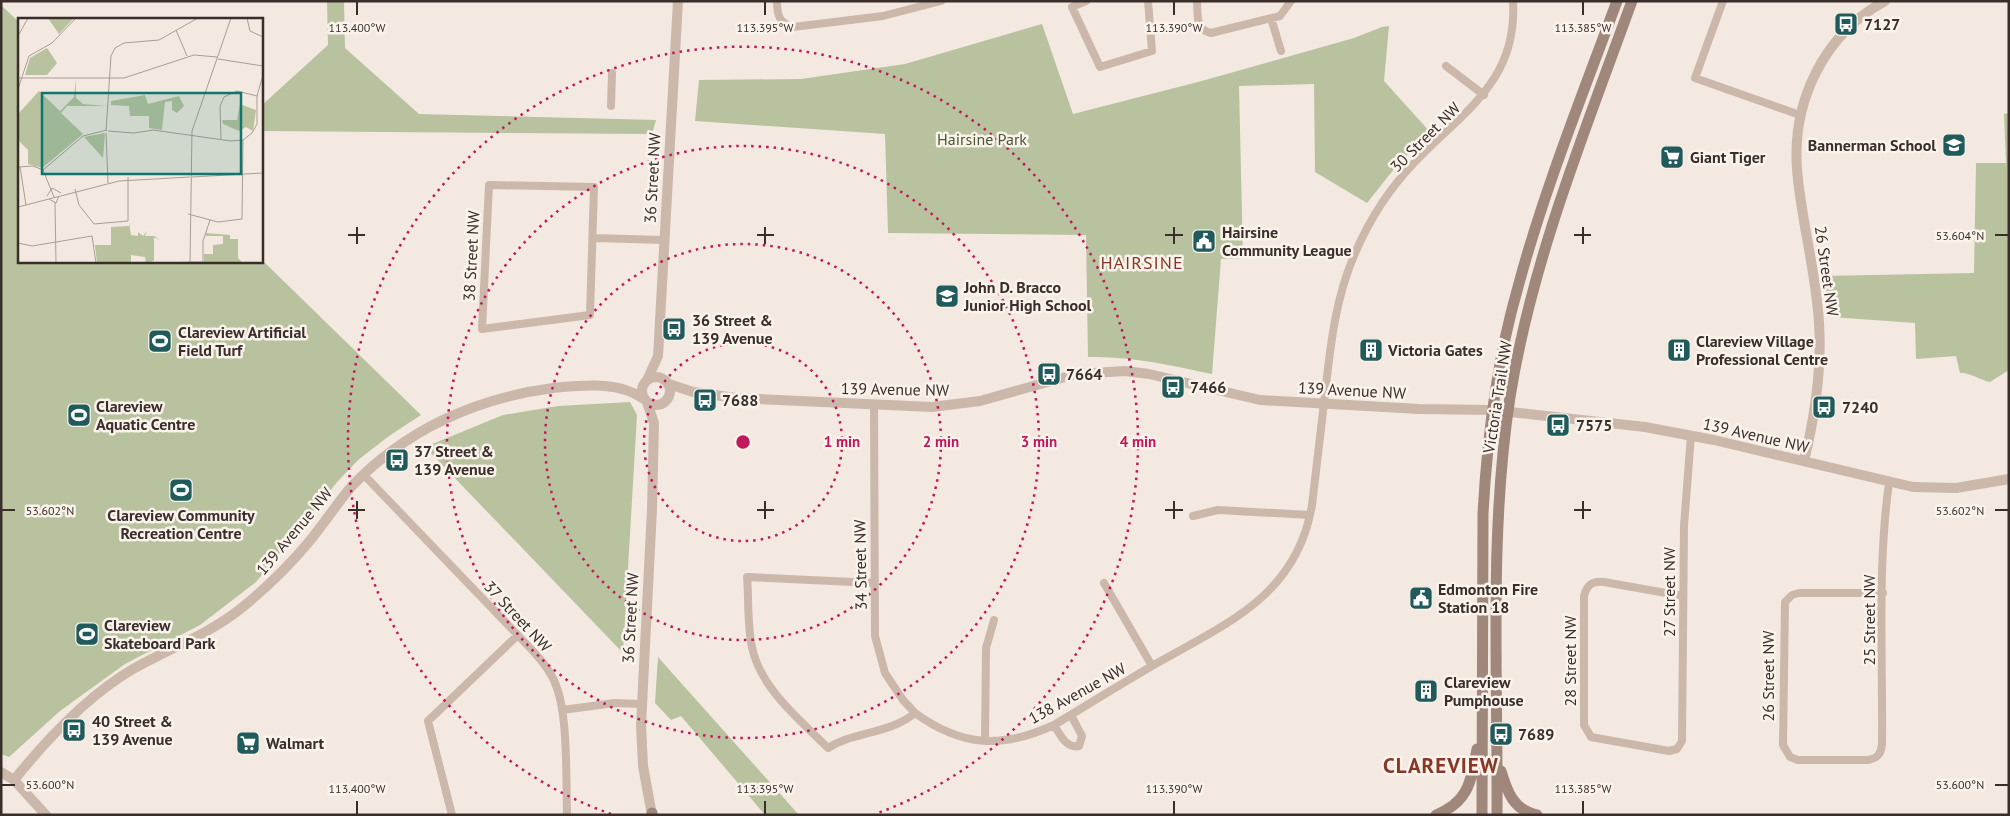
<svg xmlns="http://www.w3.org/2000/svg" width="2010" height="816" viewBox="0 0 2010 816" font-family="'PT Sans',sans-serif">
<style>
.green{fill:#b8c29f}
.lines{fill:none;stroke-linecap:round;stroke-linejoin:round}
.minor{stroke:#cbb8ab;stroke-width:8}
.tertiary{stroke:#cbb8ab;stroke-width:10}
.secondary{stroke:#9f877c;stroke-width:11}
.ticks{fill:none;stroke:#392e2a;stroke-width:2}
.ring{fill:none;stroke:#c2185b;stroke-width:2.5;stroke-dasharray:2.5 5}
.labels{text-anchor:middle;stroke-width:5;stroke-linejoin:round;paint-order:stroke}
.poi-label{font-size:16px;font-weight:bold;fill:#392e2a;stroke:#faf3ec;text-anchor:start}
.street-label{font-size:16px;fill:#392e2a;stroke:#faf3ec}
.park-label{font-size:16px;fill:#4a582e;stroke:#faf3ec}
.neighbourhood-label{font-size:18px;letter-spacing:1px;fill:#883724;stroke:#faf3ec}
.district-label{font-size:21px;font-weight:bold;letter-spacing:1px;fill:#883724;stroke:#faf3ec}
.inset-road{fill:none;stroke:#a99e97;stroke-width:1}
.view{fill:#0f766e;fill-opacity:0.15;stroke:#0f766e;stroke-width:2.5}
.inset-edge{fill:none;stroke:#392e2a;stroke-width:2.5}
.ticks-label{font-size:12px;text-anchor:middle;fill:#392e2a;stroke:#faf3ec;stroke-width:5;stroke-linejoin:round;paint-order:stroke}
.centre{fill:#c2185b;stroke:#faf3ec;stroke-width:2.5}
.ring-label{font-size:15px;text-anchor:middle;font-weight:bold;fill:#c2185b;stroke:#faf3ec;stroke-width:5;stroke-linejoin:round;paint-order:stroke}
</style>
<rect width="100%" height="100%" fill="#f3e9e0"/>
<path class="green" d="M 327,1 L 344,1 L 345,48 L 419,114 L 656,120 L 652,134 L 261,131 L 261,106 L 328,45 Z
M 1,5 L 19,22 L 19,261 L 261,261 L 261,259 L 421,415 L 389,436 L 358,460 L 338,481 L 256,582 L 200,625 L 125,664 L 60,711 L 9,757 L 1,754 Z
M 1042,24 L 1073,114 L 1198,82 L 1354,38 L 1382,27 L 1389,26 L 1384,81 L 1431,133 L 1398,164 L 1367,203 L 1315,172 L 1314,84 L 1239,86 L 1243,258 L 1221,259 L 1212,374 C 1170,365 1131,356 1088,357 L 1086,235 L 888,233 L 885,134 L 695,121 L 699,80 L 801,79 L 905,64 Z
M 2009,113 L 2009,370 L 1990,382 C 1980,380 1970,372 1960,373 L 1956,356 L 1916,359 L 1915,323 L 1831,317 L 1823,276 L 1974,273 L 1976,163 L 2006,163 L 2004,114 Z
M 630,402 L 637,415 L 623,653 L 425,447 L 503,415 L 558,406 Z
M 658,657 L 673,674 L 799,815 L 765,815 L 681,716 L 671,720 L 655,703 Z"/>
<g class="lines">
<path class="minor" d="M 777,1 C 777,15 779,23 793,27 L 883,16 L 941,1
M 1086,1 L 1072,7 L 1100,67 L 1152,51 L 1148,1
M 1197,1 C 1198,15 1195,30 1211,33 L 1280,16 L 1291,1
M 1723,1 L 1695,78 L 1800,115
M 1271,18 L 1281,51
M 1446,66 L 1484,95
M 611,106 L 612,73
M 489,185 L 594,187 L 590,315 L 482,329 Z
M 593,238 L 664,240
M 874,405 L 875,636 L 885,673 L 903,700 L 915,713
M 364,475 L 532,650 C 543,662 552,673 557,688 C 568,719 566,781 567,815
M 1193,516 L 1218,510 L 1310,515
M 874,583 L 747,577 C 749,599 747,624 752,647 C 760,688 800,720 828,748 C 855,731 890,734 915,713 C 962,747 1002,749 1054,725 C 1089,704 1124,682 1159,662 C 1230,622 1297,594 1312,505 C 1316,471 1320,437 1324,403 C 1330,351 1334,300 1356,251 C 1370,219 1390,188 1414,163 C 1462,112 1518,82 1513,1
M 1104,583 L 1152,666
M 1883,593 L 1799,593 L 1792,595 L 1785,602 L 1783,745 L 1790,757 L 1798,760 L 1868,760 C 1878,758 1881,754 1882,744 C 1883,657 1877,569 1889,483
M 1683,596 L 1604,582 C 1593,581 1587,584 1584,596 L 1584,725 L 1591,737 L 1669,751 L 1677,749 L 1682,741 L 1684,526 L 1691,435
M 562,710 L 615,703 L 641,704
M 1054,725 C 1060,734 1066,749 1079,746 L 1082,736 L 1071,715
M 985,741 L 986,648 L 994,620
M 452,815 L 428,721 L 518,635"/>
<path class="tertiary" d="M642 391a14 14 0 1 1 28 0a14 14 0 1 1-28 0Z
M 648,378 L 658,356 L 678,1
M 669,384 L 693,392 L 736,398 L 932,407 L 980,401 L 1076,374 L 1125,371 L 1149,374 L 1260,400 L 1419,409 L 1493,410 L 1645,427 L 1714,440 L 1913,487 L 1956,488 L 2009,479
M 647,402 L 654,423 L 652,509 L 641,725 L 643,766 L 652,815
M 1804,461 C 1815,416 1822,370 1819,323 C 1816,271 1801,220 1797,169 C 1792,101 1824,34 1885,1
M 1,772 L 14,780 L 46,815
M 14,780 C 47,739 87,696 133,669 C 168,649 207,635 239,610 C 264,590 287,568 308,543 C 323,525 336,505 351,487 C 405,430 476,398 553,388 C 583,385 619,381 644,399"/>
<path class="secondary" d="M 1501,771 C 1507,791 1513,810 1537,815
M 652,815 L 652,813
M 1436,815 C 1469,802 1471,781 1477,749
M 1482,815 L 1483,514 C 1487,438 1497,360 1518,287 C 1544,190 1582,96 1617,1
M 1497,815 C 1498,678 1489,532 1510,397 C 1532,260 1585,131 1632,1"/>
</g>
<path class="ticks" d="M 357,2 L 357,15M 765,2 L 765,15M 1174,2 L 1174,15M 1583,2 L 1583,15M 357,227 L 357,244M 765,227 L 765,244M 1174,227 L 1174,244M 1583,227 L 1583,244M 348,235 L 365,235M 757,235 L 774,235M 1165,235 L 1183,235M 1574,235 L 1591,235M 1995,235 L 2008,235M 357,501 L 357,519M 765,501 L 765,519M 1174,501 L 1174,519M 1583,501 L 1583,519M 2,510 L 15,510M 348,510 L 365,510M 757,510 L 774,510M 1165,510 L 1183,510M 1574,510 L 1591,510M 1995,510 L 2008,510M 2,785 L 15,785M 1995,785 L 2008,785M 357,801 L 357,814M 765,801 L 765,814M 1174,801 L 1174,814M 1583,801 L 1583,814"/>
<g class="ring">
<circle cx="743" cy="442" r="99"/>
<circle cx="743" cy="442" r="198"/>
<circle cx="743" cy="442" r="296"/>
<path d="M611 814A395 395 0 1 1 875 814"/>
</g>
<defs>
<g id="bus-square" transform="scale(1.25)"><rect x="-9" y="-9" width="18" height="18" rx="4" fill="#205a5b" stroke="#faf3ec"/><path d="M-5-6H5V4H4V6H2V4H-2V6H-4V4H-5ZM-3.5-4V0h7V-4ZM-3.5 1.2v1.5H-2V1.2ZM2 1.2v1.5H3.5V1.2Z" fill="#fff"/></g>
<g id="school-square" transform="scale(1.25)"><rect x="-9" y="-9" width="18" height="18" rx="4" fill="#205a5b" stroke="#faf3ec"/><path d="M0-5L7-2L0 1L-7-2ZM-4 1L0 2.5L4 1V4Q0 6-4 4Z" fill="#fff"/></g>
<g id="supermarket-square" transform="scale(1.25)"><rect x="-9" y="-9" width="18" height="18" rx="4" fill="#205a5b" stroke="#faf3ec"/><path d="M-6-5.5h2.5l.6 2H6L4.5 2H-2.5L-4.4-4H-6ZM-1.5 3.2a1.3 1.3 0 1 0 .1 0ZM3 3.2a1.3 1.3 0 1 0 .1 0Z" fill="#fff"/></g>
<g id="civic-square" transform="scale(1.25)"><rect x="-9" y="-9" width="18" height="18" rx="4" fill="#205a5b" stroke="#faf3ec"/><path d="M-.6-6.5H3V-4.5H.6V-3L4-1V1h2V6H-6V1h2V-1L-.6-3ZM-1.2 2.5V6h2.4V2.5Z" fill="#fff"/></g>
<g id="stadium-square" transform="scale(1.25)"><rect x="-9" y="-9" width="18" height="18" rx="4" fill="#205a5b" stroke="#faf3ec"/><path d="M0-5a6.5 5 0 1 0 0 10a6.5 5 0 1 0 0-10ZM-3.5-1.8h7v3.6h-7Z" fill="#fff"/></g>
<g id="building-square" transform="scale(1.25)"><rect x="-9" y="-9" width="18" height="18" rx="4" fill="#205a5b" stroke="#faf3ec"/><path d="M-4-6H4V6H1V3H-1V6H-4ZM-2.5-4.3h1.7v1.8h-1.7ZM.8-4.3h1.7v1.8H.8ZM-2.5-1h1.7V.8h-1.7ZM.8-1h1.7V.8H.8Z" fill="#fff"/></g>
</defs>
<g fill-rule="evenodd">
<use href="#bus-square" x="1846" y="24"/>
<use href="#school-square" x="1954" y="145"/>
<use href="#supermarket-square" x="1672" y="157"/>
<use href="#civic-square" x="1204" y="241"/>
<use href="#school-square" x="947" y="296"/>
<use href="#bus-square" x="674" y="329"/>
<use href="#stadium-square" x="160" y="341"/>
<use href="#building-square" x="1371" y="350"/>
<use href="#building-square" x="1679" y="350"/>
<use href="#bus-square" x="1049" y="374"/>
<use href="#bus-square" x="1173" y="387"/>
<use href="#bus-square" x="705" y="400"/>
<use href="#bus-square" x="1824" y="407"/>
<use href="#stadium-square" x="79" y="415"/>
<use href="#bus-square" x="1558" y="425"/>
<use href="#bus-square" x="397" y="460"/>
<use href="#stadium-square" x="181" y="490"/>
<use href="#civic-square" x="1421" y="598"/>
<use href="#stadium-square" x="87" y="634"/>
<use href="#building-square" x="1426" y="691"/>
<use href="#bus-square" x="74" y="730"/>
<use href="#bus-square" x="1501" y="734"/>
<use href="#supermarket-square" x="248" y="743"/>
</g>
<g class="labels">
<g class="poi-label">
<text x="1864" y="30">7127</text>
<text x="1936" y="151" text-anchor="end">Bannerman School</text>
<text x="1690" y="163">Giant Tiger</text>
<text x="1222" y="238">Hairsine<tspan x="1222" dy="18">Community League</tspan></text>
<text x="964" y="293">John D. Bracco<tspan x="964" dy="18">Junior High School</tspan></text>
<text x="692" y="326">36 Street &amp;<tspan x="692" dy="18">139 Avenue</tspan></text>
<text x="178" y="338">Clareview Artificial<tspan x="178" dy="18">Field Turf</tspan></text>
<text x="1696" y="347">Clareview Village<tspan x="1696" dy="18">Professional Centre</tspan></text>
<text x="1388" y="356">Victoria Gates</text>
<text x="1066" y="380">7664</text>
<text x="1190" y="393">7466</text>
<text x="722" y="406">7688</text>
<text x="96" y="412">Clareview<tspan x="96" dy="18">Aquatic Centre</tspan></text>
<text x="1842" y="413">7240</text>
<text x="1576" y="431">7575</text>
<text x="414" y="457">37 Street &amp;<tspan x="414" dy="18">139 Avenue</tspan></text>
<text x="181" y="521" text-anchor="middle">Clareview Community<tspan x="181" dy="18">Recreation Centre</tspan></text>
<text x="1438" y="595">Edmonton Fire<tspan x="1438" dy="18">Station 18</tspan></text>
<text x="104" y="631">Clareview<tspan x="104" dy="18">Skateboard Park</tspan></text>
<text x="1444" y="688">Clareview<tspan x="1444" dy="18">Pumphouse</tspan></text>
<text x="92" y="727">40 Street &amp;<tspan x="92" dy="18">139 Avenue</tspan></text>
<text x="1518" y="740">7689</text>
<text x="266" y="749">Walmart</text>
</g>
<g class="street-label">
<text transform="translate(1425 137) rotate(-45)" y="6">30 Street NW</text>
<text transform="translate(652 178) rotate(-87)" y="6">36 Street NW</text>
<text transform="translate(471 256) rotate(-87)" y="6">38 Street NW</text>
<text transform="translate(1827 271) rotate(82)" y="6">26 Street NW</text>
<text transform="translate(895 389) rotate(1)" y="6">139 Avenue NW</text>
<text transform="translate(1352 390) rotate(3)" y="6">139 Avenue NW</text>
<text transform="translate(1497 397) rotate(-81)" y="6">Victoria Trail NW</text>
<text transform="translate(1756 435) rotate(13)" y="6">139 Avenue NW</text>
<text transform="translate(294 531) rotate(-50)" y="6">139 Avenue NW</text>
<text transform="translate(860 565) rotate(-91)" y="6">34 Street NW</text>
<text transform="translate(1669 592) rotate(-90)" y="6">27 Street NW</text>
<text transform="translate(518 616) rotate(47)" y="6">37 Street NW</text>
<text transform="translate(630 618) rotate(-87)" y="6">36 Street NW</text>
<text transform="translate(1869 620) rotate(-90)" y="6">25 Street NW</text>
<text transform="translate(1570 661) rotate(-90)" y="6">28 Street NW</text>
<text transform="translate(1768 676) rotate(-90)" y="6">26 Street NW</text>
<text transform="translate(1077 693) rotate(-29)" y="6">138 Avenue NW</text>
</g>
<g class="park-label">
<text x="982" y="145">Hairsine Park</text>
</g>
<g class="neighbourhood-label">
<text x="1142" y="269">HAIRSINE</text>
</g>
<g class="district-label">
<text x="1441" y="773">CLAREVIEW</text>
</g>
</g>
<g transform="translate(18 18)">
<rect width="245" height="245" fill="#f3e9e0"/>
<path d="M 30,0 L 56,0 L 41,16 ZM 29,30 L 39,45 L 29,57 L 7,57 L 12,40 ZM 58,61 L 58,80 L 65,86 L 88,88 L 49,88 L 43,95 L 65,116 L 24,150 L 10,146 L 10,132 L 0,122 L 0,96 L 21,73 L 42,93 L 56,79 ZM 127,77 L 130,86 L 161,78 L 166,88 L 159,95 L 154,92 L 154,83 L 147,84 L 144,112 L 131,110 L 131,98 L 112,98 L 111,88 L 93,87 L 93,83 ZM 222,86 L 238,92 L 235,113 L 228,109 L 221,113 L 205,106 L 204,102 L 219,102 ZM 86,115 L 87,116 L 85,140 L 66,119 ZM 111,204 L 113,217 L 120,218 L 120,214 L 125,218 L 129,213 L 127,218 L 137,218 L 141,222 L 136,219 L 136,243 L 128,245 L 127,239 L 113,237 L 113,245 L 79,245 L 77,227 L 93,227 L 93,209 L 111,208 ZM 188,215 L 212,217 L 212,221 L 220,221 L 220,240 L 225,245 L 186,244 L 186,236 L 195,236 L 195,227 L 205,226 L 205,218 L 188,218 Z" fill="#b8c29f"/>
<path class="inset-road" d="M 229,0 L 232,13 L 245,19M 158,12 L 169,38M 0,18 L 10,0M 200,41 L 245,48M 0,60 L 106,60 L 176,37 L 199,39M 0,71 L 11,38 L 34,25 L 58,0M 88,113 L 93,38 L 97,30 L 106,25 L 141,22 L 180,0M 90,113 L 116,115 L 135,112 L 213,123 L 225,122 L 234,115 L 239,106 L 239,78 L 245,57M 88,115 L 90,165M 203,121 L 202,88 L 206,79 L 219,73 L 239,78M 0,149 L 15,148 L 25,152 L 36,179M 2,149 L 8,187M 25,152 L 65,118 L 89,112M 174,159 L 245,155M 57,171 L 61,187 L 76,206 L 110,203 L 110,159M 29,178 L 34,170 L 43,175M 31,181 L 38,185 L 41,178M 37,184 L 38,245M 0,189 L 101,163 L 172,159M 170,196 L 200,204 L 224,201 L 225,122M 0,225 L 14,228 L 74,218 L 78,245M 132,245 L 185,244M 172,245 L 174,113 L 213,0M 185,245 L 185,223 L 192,202"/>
<path class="view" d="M 24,75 L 223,75 L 223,156 L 24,156 Z"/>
<rect width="245" height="245" class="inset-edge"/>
</g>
<g class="ticks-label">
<text x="357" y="32">113.400°W</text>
<text x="765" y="32">113.395°W</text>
<text x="1174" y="32">113.390°W</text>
<text x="1583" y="32">113.385°W</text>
<text x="1960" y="240">53.604°N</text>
<text x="50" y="515">53.602°N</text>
<text x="1960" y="515">53.602°N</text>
<text x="50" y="789">53.600°N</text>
<text x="1960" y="789">53.600°N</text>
<text x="357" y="793">113.400°W</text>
<text x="765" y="793">113.395°W</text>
<text x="1174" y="793">113.390°W</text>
<text x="1583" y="793">113.385°W</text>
</g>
<circle cx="743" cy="442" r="8" class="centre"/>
<g class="ring-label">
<text x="842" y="447">1 min</text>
<text x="941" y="447">2 min</text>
<text x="1039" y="447">3 min</text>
<text x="1138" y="447">4 min</text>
</g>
<rect width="2010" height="816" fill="none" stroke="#392e2a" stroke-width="5"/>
</svg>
